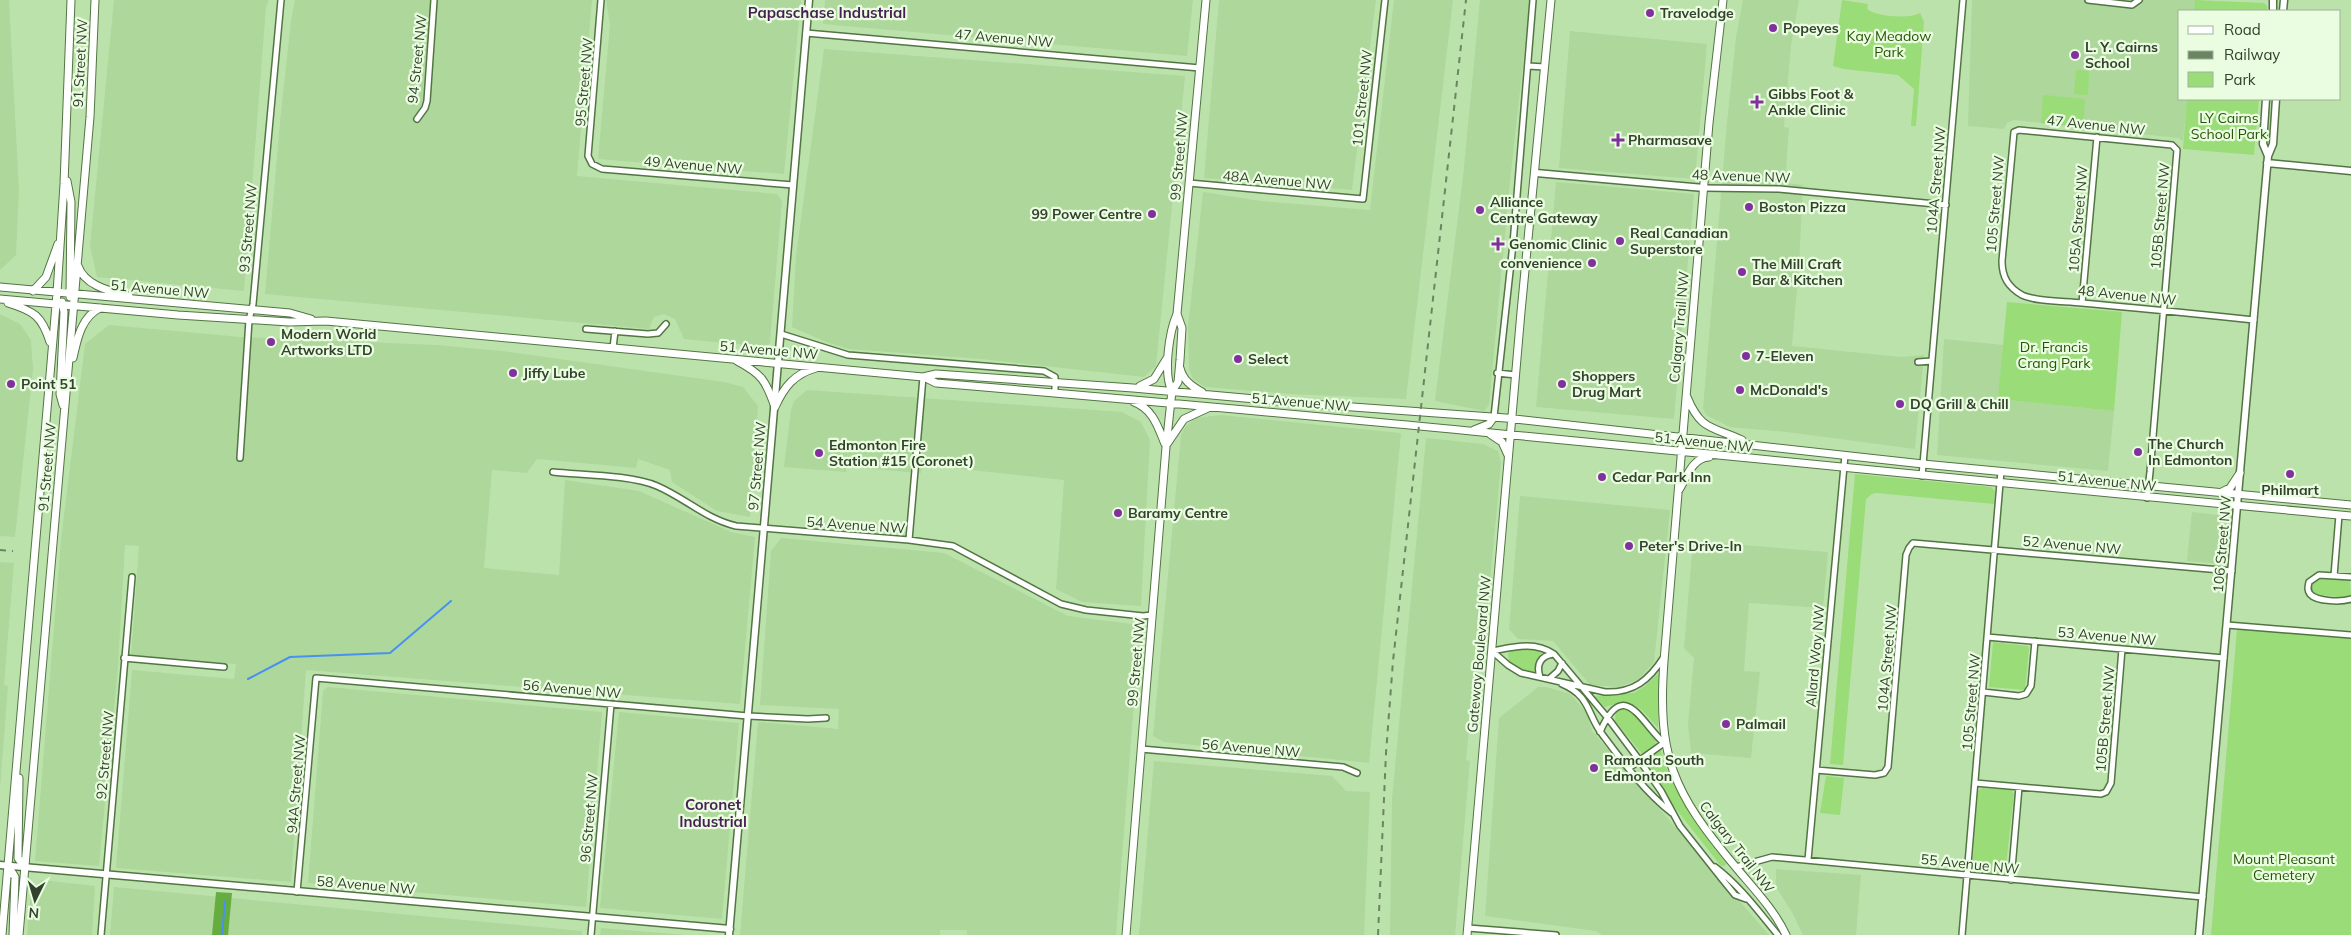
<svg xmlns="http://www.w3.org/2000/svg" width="2351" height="935" viewBox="0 0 2351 935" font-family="Mulish,sans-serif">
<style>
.built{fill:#add79b}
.green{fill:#99dc78}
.forest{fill:#66ad40}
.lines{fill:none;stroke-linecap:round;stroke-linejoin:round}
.stream{stroke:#4891f1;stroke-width:2}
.minor-casing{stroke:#537544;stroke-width:8}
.tertiary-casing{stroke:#537544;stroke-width:9}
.secondary-casing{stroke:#537544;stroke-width:9}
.minor{stroke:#fff;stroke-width:5}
.tertiary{stroke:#fff;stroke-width:6}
.secondary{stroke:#fff;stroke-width:7}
.rail{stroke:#6b8461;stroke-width:2;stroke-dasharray:6 6;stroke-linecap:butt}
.poi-dot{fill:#83309f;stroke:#eafde1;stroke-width:2}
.labels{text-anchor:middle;stroke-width:4.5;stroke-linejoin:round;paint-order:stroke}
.poi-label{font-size:14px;font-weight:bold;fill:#32422c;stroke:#eafde1;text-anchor:start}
.park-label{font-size:14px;fill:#265405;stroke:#eafde1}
.street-label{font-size:14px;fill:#32422c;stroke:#eafde1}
.neighbourhood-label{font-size:15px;font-weight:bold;fill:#471f55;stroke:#eafde1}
</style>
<rect width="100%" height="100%" fill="#bce2ac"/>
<path class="built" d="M 0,0 L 9,0 L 19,190 L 16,255 L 0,270 Z
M 114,0 L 269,0 L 266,7 L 244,291 L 97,277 L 90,246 Z
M 295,0 L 592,0 L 577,176 L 777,194 L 782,201 L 770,343 L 766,347 L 684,339 L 675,319 L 664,314 L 654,317 L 649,329 L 265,294 L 280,122 L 291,20 Z
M 606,0 L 801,0 L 784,174 L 598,159 L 610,24 Z
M 825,0 L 1193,0 L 1187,56 L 823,24 Z
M 1219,0 L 1376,0 L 1352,190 L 1204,178 Z
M 1394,0 L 1453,0 L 1406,399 L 1290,394 L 1205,387 L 1193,379 L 1189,369 L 1188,326 L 1203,192 L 1261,201 L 1370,210 Z
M 1480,0 L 1530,0 L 1510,181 L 1489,405 L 1484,411 L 1435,401 L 1463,177 Z
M 1743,0 L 1799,0 L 1791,45 L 1784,127 L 1789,128 L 1785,183 L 1803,185 L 1799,265 L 1792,346 L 1901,357 L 1924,355 L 1915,449 L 1787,432 L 1730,427 L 1706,415 L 1703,408 L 1727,122 L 1736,37 Z
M 1972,0 L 2195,0 L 2194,11 L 2180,11 L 2180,99 L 2187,99 L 2183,141 L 2178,138 L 2014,120 L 2007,123 L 2004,129 L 1968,126 Z
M 1570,31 L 1707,44 L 1695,179 L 1559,168 Z
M 824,49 L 1185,76 L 1156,366 L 1144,377 L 981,359 L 849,349 L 826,342 L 792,327 L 796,256 Z
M 1556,182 L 1694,194 L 1674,419 L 1536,407 Z
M 0,314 L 20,324 L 31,340 L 33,369 L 15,537 L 0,536 Z
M 109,325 L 241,337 L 437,345 L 502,351 L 724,382 L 743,387 L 758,406 L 750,517 L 717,511 L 672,482 L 670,470 L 638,459 L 636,468 L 537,459 L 527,473 L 492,470 L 484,568 L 559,575 L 565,480 L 639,491 L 731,532 L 755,537 L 740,704 L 306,670 L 291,882 L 116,868 L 132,670 L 234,679 L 236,664 L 131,656 L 139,546 L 125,545 L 118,666 L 99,866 L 35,861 L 61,540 L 85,344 Z
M 1944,339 L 2003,345 L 1999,399 L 2114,411 L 2108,471 L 1937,455 Z
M 807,390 L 1122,412 L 1141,422 L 1150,440 L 1141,606 L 1082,602 L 1056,589 L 1064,480 L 923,465 L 921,473 L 847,467 L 846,472 L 784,467 L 791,410 L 794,401 Z
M 1221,415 L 1401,433 L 1369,763 L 1164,742 L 1153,736 L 1181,435 L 1186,426 L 1195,418 Z
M 1426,438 L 1483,444 L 1498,451 L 1501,463 L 1488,604 L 1481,604 L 1466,760 L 1470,761 L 1455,935 L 1390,935 L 1392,799 Z
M 1520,496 L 1670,510 L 1654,662 L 1638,680 L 1618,687 L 1590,685 L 1553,641 L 1518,639 L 1509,629 Z
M 2192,512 L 2228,516 L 2226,560 L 2223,564 L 2187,561 Z
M 781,538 L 944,553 L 1068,616 L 1140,625 L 1116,935 L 967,935 L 967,930 L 940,930 L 940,935 L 740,935 L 758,722 L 838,729 L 839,709 L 760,705 L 771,551 Z
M 1693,541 L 1828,552 L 1823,608 L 1749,603 L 1744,671 L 1760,672 L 1751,758 L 1691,753 L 1688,724 L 1694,658 L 1684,648 Z
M 0,562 L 14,563 L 4,685 L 8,686 L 0,788 Z
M 328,687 L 602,712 L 586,907 L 308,883 L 323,691 Z
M 1538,687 L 1547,687 L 1570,694 L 1587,713 L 1592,731 L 1769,935 L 1602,935 L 1596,931 L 1485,916 L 1499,718 Z
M 619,712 L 739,723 L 722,919 L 600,908 Z
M 1154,761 L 1332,776 L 1346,791 L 1370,792 L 1364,935 L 1139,935 Z
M 1776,869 L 1861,875 L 1856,935 L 1803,935 L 1792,912 L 1776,887 Z
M 42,880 L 95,886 L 92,935 L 27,935 L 31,889 Z
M 114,887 L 582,931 L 582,935 L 110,935 Z
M 601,928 L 687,935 L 600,935 Z"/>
<path class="green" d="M 1842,0 L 1868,4 L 1867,9 C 1877,17 1909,19 1920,13 L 1924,22 L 1916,126 L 1911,126 L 1914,89 L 1898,75 L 1844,69 L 1833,66 Z
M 2195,0 L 2264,3 L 2267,6 L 2267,11 L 2194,11 Z
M 2076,70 L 2089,71 L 2088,95 L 2074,94 Z
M 2043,95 L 2085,99 L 2083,127 L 2041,123 Z
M 2187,99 L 2259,99 L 2254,155 L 2183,149 Z
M 2007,302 L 2122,312 L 2114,411 L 1998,399 Z
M 1855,474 L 1991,487 L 1995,491 L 1994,504 L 1876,493 L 1872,494 L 1866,499 L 1843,765 L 1830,764 Z
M 2319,577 L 2350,580 L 2351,596 L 2345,598 L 2314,594 L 2311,589 L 2311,583 Z
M 2237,629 L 2351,638 L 2351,935 L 2211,935 Z
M 1993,642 L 2028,646 L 2029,649 L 2025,690 L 1989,687 Z
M 1520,647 L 1543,650 L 1534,672 L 1522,670 L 1509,662 L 1508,653 Z
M 1659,673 L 1658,728 L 1642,710 L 1632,704 L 1618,703 L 1605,707 L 1594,696 L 1634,693 L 1645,686 Z
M 1626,709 L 1632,711 L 1656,740 L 1655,746 L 1645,755 L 1643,755 L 1615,721 L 1616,711 Z
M 1658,749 L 1661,751 C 1672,793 1703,827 1729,862 L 1724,866 L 1721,866 L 1672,804 L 1648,765 L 1650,756 Z
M 1826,776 L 1844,778 L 1840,815 L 1820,813 Z
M 1982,788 L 2011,790 L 2014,794 L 2005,874 L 1976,873 L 1972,869 L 1978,791 Z"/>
<path class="forest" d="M 216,892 L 232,893 L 228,935 L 212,935 Z"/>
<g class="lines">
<path class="stream" d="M 248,679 L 290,657 L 390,653 L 451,601
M 222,935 L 225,901"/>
<g class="minor-casing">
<path id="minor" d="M 601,0 L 588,156 L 592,164 L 602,169 L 793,185
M 2088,0 L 2132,5 L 2139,0
M 806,33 L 1200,68
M 1528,66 L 1545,67
M 417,119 L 425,108 L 427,101 L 434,0
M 1189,183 L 1363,199 L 1385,0
M 1704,188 L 1779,189 L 1946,205
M 1513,244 L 1528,246
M 2082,303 L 2097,137
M 586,329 L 648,334 L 658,333 L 666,324
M 781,334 L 848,355 L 1044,371 L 1055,377 L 1055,393
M 613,348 L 615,331
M 1918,362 L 1932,361
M 1497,373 L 1516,375
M 1494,417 L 1513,244 L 1533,0
M 240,458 L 249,320 L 253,304 L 281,0
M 553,472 C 582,475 631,475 657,486 C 685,498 706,519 736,526 L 909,540 L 953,546 L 1061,604 L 1086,610 L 1143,616 L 1152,615
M 1922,476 L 1963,0
M 2147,498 L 2150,472 L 2177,150 L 2172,145 L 2019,130 L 2014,132 L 2002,261 C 2002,277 2008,287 2022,295 C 2036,302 2066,301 2082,303 C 2139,308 2197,314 2254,320
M 909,540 L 923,377
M 2334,576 L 2339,515
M 2351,577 L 2319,575 L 2309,582 C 2308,587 2307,590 2310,594 C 2317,602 2342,602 2351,599
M 2227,625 L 2351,635
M 1987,637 L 2224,658
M 1492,651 C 1514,647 1534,641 1554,654 L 1607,717 L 1640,761 L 1661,791 L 1680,826 L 1722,879 L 1735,895 L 1746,899
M 1492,651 L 1508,665 L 1521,673 L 1605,692 C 1634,693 1649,680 1664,657
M 124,658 L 224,667
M 1540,677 C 1536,665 1540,656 1553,654
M 1549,679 L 1558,671 L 1562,663
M 1562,684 C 1591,696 1587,715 1602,734 C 1623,762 1645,792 1672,813
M 1983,692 L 2019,696 L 2026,694 L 2031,686 L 2035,641
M 1600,732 C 1624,676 1641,723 1664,743 L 1629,768
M 1141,749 L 1343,767 L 1357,773
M 1816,770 L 1875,775 L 1884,773 L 1888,767 L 1906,555 L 1909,548 L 1913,543 L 2232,571
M 1975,783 L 2101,794 L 2106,792 L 2111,783 L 2122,649
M 1808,860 L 1845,455
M 1715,867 C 1740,886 1758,911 1778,935
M 1736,867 L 1772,857 L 2203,897
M 2011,880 L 2019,787
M 297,892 L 316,678 L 748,716 L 808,719 L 826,718
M 1468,928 L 1556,935
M 101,935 L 132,577
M 591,935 L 611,704
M 1962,935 L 2001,471"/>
</g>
<g class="tertiary-casing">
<path id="tertiary" d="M 2273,11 L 2273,0
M 2283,11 L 2284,0
M 2266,99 L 2263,144 L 2268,156
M 2267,163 L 2351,171
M 1536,173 L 1704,188
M 0,865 L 730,929
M 729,935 L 809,0
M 2199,935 L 2268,156 L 2273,144 L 2276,99"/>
</g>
<g class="secondary-casing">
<path id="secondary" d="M 1723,0 L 1709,123 L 1664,661 C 1657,757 1673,792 1734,865 C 1752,887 1774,909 1786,935
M 67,181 L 71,202 L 70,297
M 78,266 C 85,286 110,291 129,296
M 0,287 L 290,313 L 311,319
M 33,291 L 46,277 L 58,244
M 0,299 L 178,315 L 289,322 L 326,321 L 923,377 L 936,374 L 1133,388 L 1311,404 L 1506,418 L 1923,464 L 2351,505
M 62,302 L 64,312 L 60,394 L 63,405
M 8,303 C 34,311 42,316 50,342
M 73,358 C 77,340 81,317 100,308
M 737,361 C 762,374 766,381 775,407
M 1180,368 C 1183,380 1191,386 1202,392
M 924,377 L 936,383 C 1408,422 1879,472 2351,516
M 1140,386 L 1154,379 L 1167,358
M 1172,391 C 1163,374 1169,332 1177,314 L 1206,0
M 1687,397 C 1701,431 1712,426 1742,440
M 1134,402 C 1153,409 1158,427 1165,444
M 775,407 C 784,387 794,374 816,368
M 1474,430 L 1489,424 L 1494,417
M 1490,434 L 1502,442 L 1508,455
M 1167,444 L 1184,419 L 1208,408
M 1679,490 C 1687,477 1692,458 1709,457
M 2220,493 L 2230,488 L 2240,473
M 19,778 L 18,858 L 25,868
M 8,866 L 15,877 L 13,935
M 2,935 L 57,293 L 64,184 L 71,0
M 19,935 L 90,117 L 95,0
M 1126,935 L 1166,447 L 1172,391 L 1178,382 L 1180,360 L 1182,328 L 1177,314
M 1467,935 L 1521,312 L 1551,0"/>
</g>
<use href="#minor" class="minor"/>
<use href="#tertiary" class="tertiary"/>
<use href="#secondary" class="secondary"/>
<path class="rail" d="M 0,550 L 13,551
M 1378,935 L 1386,753 L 1393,661 L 1466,0"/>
</g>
<g class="poi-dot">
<circle cx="1650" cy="13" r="5"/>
<circle cx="1773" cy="28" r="5"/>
<circle cx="2075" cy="55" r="5"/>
<path d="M1754.5 94.5h5v5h5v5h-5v5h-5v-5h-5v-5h5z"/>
<path d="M1615.5 132.5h5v5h5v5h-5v5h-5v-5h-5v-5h5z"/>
<circle cx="1749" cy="207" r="5"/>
<circle cx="1480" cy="210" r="5"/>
<circle cx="1152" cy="214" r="5"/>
<circle cx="1620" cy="241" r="5"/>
<path d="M1495.5 236.5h5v5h5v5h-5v5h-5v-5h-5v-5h5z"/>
<circle cx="1592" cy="263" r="5"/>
<circle cx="1742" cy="272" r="5"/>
<circle cx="271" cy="342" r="5"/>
<circle cx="1746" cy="356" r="5"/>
<circle cx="1238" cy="359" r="5"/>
<circle cx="513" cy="373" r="5"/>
<circle cx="11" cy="384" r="5"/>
<circle cx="1562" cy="384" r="5"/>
<circle cx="1740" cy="390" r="5"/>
<circle cx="1900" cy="404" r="5"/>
<circle cx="2138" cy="452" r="5"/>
<circle cx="819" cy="453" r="5"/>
<circle cx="2290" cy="474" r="5"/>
<circle cx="1602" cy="477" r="5"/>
<circle cx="1118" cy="513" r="5"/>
<circle cx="1629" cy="546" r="5"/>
<circle cx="1726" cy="724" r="5"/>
<circle cx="1594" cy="768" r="5"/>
</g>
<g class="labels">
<g class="poi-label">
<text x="1660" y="18">Travelodge</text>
<text x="1783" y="33">Popeyes</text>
<text x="2085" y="52">L. Y. Cairns<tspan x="2085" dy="16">School</tspan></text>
<text x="1768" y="99">Gibbs Foot &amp;<tspan x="1768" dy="16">Ankle Clinic</tspan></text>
<text x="1628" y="145">Pharmasave</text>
<text x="1490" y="207">Alliance<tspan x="1490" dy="16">Centre Gateway</tspan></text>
<text x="1759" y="212">Boston Pizza</text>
<text x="1142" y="219" text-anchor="end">99 Power Centre</text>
<text x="1630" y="238">Real Canadian<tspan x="1630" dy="16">Superstore</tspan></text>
<text x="1509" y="249">Genomic Clinic</text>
<text x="1582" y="268" text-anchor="end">convenience</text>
<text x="1752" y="269">The Mill Craft<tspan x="1752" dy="16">Bar &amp; Kitchen</tspan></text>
<text x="281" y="339">Modern World<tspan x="281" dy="16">Artworks LTD</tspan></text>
<text x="1756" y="361">7-Eleven</text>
<text x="1248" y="364">Select</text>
<text x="523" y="378">Jiffy Lube</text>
<text x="1572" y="381">Shoppers<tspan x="1572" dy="16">Drug Mart</tspan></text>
<text x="21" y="389">Point 51</text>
<text x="1750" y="395">McDonald's</text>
<text x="1910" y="409">DQ Grill &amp; Chill</text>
<text x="2148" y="449">The Church<tspan x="2148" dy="16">In Edmonton</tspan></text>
<text x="829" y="450">Edmonton Fire<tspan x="829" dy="16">Station #15 (Coronet)</tspan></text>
<text x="1612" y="482">Cedar Park Inn</text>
<text x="2290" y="495" text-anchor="middle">Philmart</text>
<text x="1128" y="518">Baramy Centre</text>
<text x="1639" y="551">Peter's Drive-In</text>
<text x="1736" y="729">Palmail</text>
<text x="1604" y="765">Ramada South<tspan x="1604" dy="16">Edmonton</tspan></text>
</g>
<g class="park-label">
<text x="1889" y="41">Kay Meadow<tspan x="1889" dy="16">Park</tspan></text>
<text x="2229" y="123">LY Cairns<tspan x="2229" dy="16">School Park</tspan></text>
<text x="2054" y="352">Dr. Francis<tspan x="2054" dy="16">Crang Park</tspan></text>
<text x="2284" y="864">Mount Pleasant<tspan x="2284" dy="16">Cemetery</tspan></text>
</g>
<g class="street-label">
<text transform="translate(1004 38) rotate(5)" y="5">47 Avenue NW</text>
<text transform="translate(417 59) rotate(-84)" y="5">94 Street NW</text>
<text transform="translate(80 63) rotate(-87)" y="5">91 Street NW</text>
<text transform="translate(584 82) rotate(-85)" y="5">95 Street NW</text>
<text transform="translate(1362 98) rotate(-84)" y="5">101 Street NW</text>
<text transform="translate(2096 125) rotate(6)" y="5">47 Avenue NW</text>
<text transform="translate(1179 156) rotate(-85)" y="5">99 Street NW</text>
<text transform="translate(693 165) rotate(5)" y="5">49 Avenue NW</text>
<text transform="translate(1741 176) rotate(2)" y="5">48 Avenue NW</text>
<text transform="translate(1277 180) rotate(5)" y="5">48A Avenue NW</text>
<text transform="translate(1936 180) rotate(-85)" y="5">104A Street NW</text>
<text transform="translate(1995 204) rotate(-85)" y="5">105 Street NW</text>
<text transform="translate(2160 216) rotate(-85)" y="5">105B Street NW</text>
<text transform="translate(2078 219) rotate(-85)" y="5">105A Street NW</text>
<text transform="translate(248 228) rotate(-85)" y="5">93 Street NW</text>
<text transform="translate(160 289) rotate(5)" y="5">51 Avenue NW</text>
<text transform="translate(2127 295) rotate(6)" y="5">48 Avenue NW</text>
<text transform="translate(1679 327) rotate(-85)" y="5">Calgary Trail NW</text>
<text transform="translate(769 350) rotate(5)" y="5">51 Avenue NW</text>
<text transform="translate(1301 402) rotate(5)" y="5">51 Avenue NW</text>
<text transform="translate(1704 442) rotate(6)" y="5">51 Avenue NW</text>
<text transform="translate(757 466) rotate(-85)" y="5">97 Street NW</text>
<text transform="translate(47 467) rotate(-85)" y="5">91 Street NW</text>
<text transform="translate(2107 481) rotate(6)" y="5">51 Avenue NW</text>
<text transform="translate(856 525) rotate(4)" y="5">54 Avenue NW</text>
<text transform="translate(2222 544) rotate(-85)" y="5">106 Street NW</text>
<text transform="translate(2072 545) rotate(5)" y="5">52 Avenue NW</text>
<text transform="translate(2107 636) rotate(5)" y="5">53 Avenue NW</text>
<text transform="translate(1479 654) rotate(-85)" y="5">Gateway Boulevard NW</text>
<text transform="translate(1815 656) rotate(-85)" y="5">Allard Way NW</text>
<text transform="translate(1887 658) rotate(-85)" y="5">104A Street NW</text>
<text transform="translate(1136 662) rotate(-85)" y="5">99 Street NW</text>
<text transform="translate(572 689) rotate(5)" y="5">56 Avenue NW</text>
<text transform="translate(1971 702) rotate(-85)" y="5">105 Street NW</text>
<text transform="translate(2105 719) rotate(-85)" y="5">105B Street NW</text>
<text transform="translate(1251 748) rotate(5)" y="5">56 Avenue NW</text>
<text transform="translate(105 755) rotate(-85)" y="5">92 Street NW</text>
<text transform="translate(296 784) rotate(-85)" y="5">94A Street NW</text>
<text transform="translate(589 818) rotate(-85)" y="5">96 Street NW</text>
<text transform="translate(1737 847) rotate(52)" y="5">Calgary Trail NW</text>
<text transform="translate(1970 864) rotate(6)" y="5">55 Avenue NW</text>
<text transform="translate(366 885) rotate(5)" y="5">58 Avenue NW</text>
</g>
<g class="neighbourhood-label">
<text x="827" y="18">Papaschase Industrial</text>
<text x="713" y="810">Coronet<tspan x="713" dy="17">Industrial</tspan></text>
</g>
</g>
<rect x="2178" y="10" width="162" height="90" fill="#eafde1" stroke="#a0b299"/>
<rect x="2188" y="26" width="25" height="8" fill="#ffffff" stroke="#a0b299"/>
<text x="2224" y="35" font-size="15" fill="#32422c">Road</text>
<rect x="2188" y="51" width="25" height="8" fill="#6b8461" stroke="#a0b299"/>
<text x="2224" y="60" font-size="15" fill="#32422c">Railway</text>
<rect x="2188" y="72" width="25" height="15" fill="#99dc78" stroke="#a0b299"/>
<text x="2224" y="85" font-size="15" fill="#32422c">Park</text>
<g transform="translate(35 900) rotate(185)" stroke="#eafde1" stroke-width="4" paint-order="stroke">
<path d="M0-4L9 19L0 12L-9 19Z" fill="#32422c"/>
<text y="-8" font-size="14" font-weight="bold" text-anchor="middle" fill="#32422c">N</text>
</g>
</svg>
